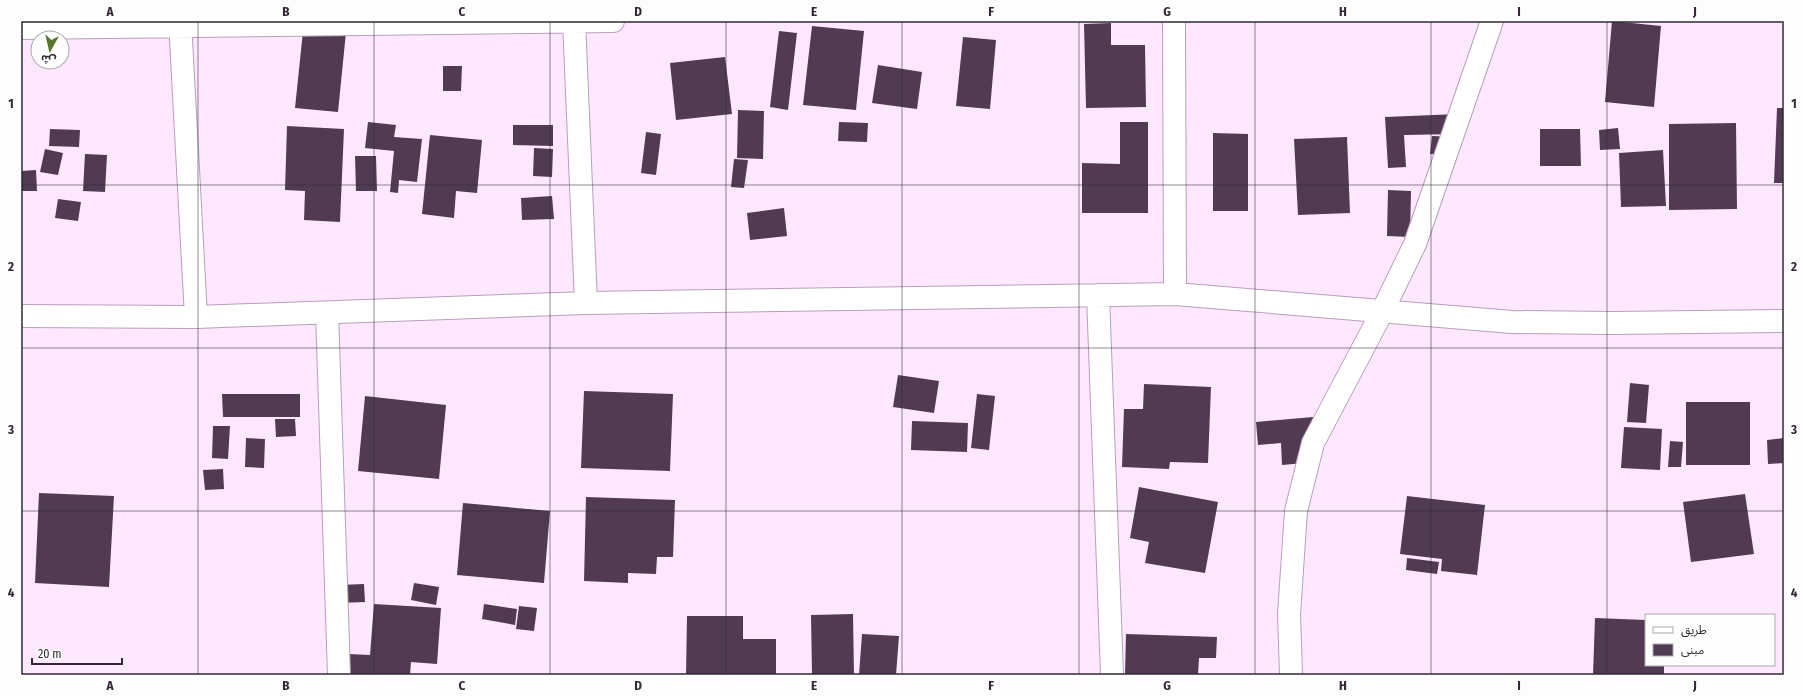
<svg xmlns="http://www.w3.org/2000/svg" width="1805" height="696" viewBox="0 0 1805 696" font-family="'Fira Sans Condensed','Noto Sans Arabic',sans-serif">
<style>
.building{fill:#513b52}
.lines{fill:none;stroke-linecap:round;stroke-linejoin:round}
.street-casing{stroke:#b89fba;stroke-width:24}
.street{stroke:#fff;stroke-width:22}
.grid{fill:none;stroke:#332934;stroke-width:1;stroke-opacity:0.55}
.neatline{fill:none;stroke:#332934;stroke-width:1.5}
.grid-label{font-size:13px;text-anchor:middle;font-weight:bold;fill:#332934}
</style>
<rect width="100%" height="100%" fill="#fee8ff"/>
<path class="building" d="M 1612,21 L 1661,26 L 1654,107 L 1605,102 Z
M 1111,23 L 1111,45 L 1145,45 L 1146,107 L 1086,108 L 1084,24 Z
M 812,26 L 864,31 L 856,110 L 803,105 Z
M 303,31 L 346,32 L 338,112 L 295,108 Z
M 779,31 L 797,33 L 788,110 L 770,107 Z
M 963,37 L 996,40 L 990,109 L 956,106 Z
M 725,57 L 732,114 L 676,120 L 670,63 Z
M 878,65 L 922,72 L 917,109 L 872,103 Z
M 443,66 L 462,66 L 461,91 L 443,91 Z
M 1777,108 L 1784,108 L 1784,183 L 1774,183 Z
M 738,110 L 764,111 L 763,159 L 737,158 Z
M 1458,114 L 1458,134 L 1404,135 L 1406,167 L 1388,168 L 1385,117 Z
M 368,122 L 396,125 L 394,137 L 422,139 L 417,182 L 399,180 L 398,193 L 390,192 L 394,151 L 365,148 Z
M 839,122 L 868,123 L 867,142 L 838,141 Z
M 1120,122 L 1148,122 L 1148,213 L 1082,213 L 1082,163 L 1120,164 Z
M 1736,123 L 1737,209 L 1669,210 L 1669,124 Z
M 513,125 L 553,125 L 553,146 L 513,145 Z
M 287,126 L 344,129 L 340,222 L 304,220 L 305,191 L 285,190 Z
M 1618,128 L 1620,149 L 1600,150 L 1599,130 Z
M 50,129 L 80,130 L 79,147 L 49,146 Z
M 1540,129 L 1580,129 L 1581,166 L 1540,166 Z
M 646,132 L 661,134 L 656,175 L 641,173 Z
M 1213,133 L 1248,134 L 1248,211 L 1213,211 Z
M 430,135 L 482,140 L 477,193 L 456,191 L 454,218 L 422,214 Z
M 1432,136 L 1457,137 L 1456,155 L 1430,154 Z
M 1347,137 L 1350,213 L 1298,215 L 1294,139 Z
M 534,148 L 553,149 L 552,177 L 533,176 Z
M 45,149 L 63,153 L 58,175 L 40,172 Z
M 1663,150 L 1666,206 L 1621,207 L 1619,153 Z
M 85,154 L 107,155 L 105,192 L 83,191 Z
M 355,156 L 376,156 L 377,191 L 356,191 Z
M 734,159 L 748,160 L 744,188 L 731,187 Z
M 36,170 L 37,191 L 21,191 L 21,171 Z
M 1388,190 L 1411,191 L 1410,237 L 1387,236 Z
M 552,196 L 554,219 L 522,220 L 521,198 Z
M 58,199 L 81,202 L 78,221 L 55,218 Z
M 784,208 L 787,236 L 750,240 L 747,213 Z
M 898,375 L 939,381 L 934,413 L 893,407 Z
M 1630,383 L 1649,385 L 1646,423 L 1627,422 Z
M 1144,384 L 1211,387 L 1208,463 L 1170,462 L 1169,469 L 1122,467 L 1124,409 L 1143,409 Z
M 584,391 L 673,394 L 670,471 L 581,468 Z
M 222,394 L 300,394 L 300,417 L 223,417 Z
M 977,394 L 995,396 L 989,450 L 971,448 Z
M 365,396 L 446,405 L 439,479 L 358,471 Z
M 1686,402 L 1750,402 L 1750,465 L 1686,465 Z
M 1313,417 L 1316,462 L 1282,465 L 1281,443 L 1258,445 L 1256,422 Z
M 275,419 L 295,419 L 296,436 L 276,437 Z
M 912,421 L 968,423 L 967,452 L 911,450 Z
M 213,426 L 230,426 L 228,459 L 212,458 Z
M 1624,427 L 1662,429 L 1660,470 L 1621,468 Z
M 246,438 L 265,439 L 264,468 L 245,467 Z
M 1784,438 L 1784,463 L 1768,464 L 1767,440 Z
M 1670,441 L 1683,442 L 1681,467 L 1668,467 Z
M 223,469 L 224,489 L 205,490 L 203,470 Z
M 1139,487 L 1218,502 L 1205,573 L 1145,563 L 1149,542 L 1130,538 Z
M 39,493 L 114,496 L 109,587 L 35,583 Z
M 1745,494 L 1754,554 L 1691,562 L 1683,502 Z
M 1407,496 L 1485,505 L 1477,575 L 1441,571 L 1442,559 L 1400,554 Z
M 586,497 L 675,500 L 673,557 L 657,557 L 656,574 L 628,573 L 628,583 L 584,581 Z
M 463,503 L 550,511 L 544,583 L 457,575 Z
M 1407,558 L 1439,562 L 1437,574 L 1406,570 Z
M 414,583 L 439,587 L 436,605 L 411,600 Z
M 364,584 L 365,602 L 339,603 L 339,585 Z
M 374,604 L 441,608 L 437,664 L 411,662 L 410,675 L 348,675 L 349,654 L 370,655 Z
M 484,604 L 517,609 L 515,625 L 482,619 Z
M 519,606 L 537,608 L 534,631 L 516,629 Z
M 853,614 L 854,675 L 812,675 L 811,615 Z
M 687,616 L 743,616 L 743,639 L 776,639 L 776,675 L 686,675 Z
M 1595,618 L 1646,620 L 1646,665 L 1664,665 L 1664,675 L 1593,675 Z
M 862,634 L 899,636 L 896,675 L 859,675 Z
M 1126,634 L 1217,637 L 1216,658 L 1199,658 L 1198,675 L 1125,675 Z"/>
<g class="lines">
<g class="street-casing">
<path id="street" d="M 180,21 L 196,317
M 574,21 L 586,303
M 1174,21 L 1175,294
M 21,28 L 613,21
M 1098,295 L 1112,675
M 327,313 L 339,675
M 21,316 L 196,317 L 586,303 L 1175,294 L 1512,322 L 1612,323 L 1784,321
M 1291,675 L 1289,614 L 1296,511 L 1313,443 L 1382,312 L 1415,244 L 1492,21"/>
</g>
<use href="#street" class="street"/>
</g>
<path class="grid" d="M 198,21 L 198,675M 374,21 L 374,675M 550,21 L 550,675M 726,21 L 726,675M 902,21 L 902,675M 1079,21 L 1079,675M 1255,21 L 1255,675M 1431,21 L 1431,675M 1607,21 L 1607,675M 21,185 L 1784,185M 21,348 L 1784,348M 21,511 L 1784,511"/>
<rect width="1805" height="696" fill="none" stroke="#fdfdfd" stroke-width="44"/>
<rect x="1645" y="614" width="130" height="52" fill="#fdfdfd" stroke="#aca8ad"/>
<rect x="1653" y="627" width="20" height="6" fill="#ffffff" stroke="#aca8ad"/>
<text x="1681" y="634" font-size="12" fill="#332934">طريق</text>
<rect x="1653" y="644" width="20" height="12" fill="#513b52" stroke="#aca8ad"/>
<text x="1681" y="654" font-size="12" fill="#332934">مبنى</text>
<g transform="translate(50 50) rotate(188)"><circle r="19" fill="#fdfdfd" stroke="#aca8ad"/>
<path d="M0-3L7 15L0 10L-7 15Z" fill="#58772d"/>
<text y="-6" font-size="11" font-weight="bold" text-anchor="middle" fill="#332934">ش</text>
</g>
<path d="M32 658v6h90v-6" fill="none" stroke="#332934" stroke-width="2"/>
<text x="38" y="658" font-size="12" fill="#332934" stroke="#fdfdfd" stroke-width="3" paint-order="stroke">20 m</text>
<rect x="22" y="22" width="1761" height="652" class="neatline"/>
<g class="grid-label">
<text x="110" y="16">A</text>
<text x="286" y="16">B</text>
<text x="462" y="16">C</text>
<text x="638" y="16">D</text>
<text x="814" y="16">E</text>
<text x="991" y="16">F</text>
<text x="1167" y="16">G</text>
<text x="1343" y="16">H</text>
<text x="1519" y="16">I</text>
<text x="1695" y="16">J</text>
<text x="11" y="108">1</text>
<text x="1794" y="108">1</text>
<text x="11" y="271">2</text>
<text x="1794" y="271">2</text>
<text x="11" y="434">3</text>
<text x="1794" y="434">3</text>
<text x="11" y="597">4</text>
<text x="1794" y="597">4</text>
<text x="110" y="690">A</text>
<text x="286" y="690">B</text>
<text x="462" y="690">C</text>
<text x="638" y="690">D</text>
<text x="814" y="690">E</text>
<text x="991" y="690">F</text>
<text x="1167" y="690">G</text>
<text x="1343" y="690">H</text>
<text x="1519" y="690">I</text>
<text x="1695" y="690">J</text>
</g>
</svg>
